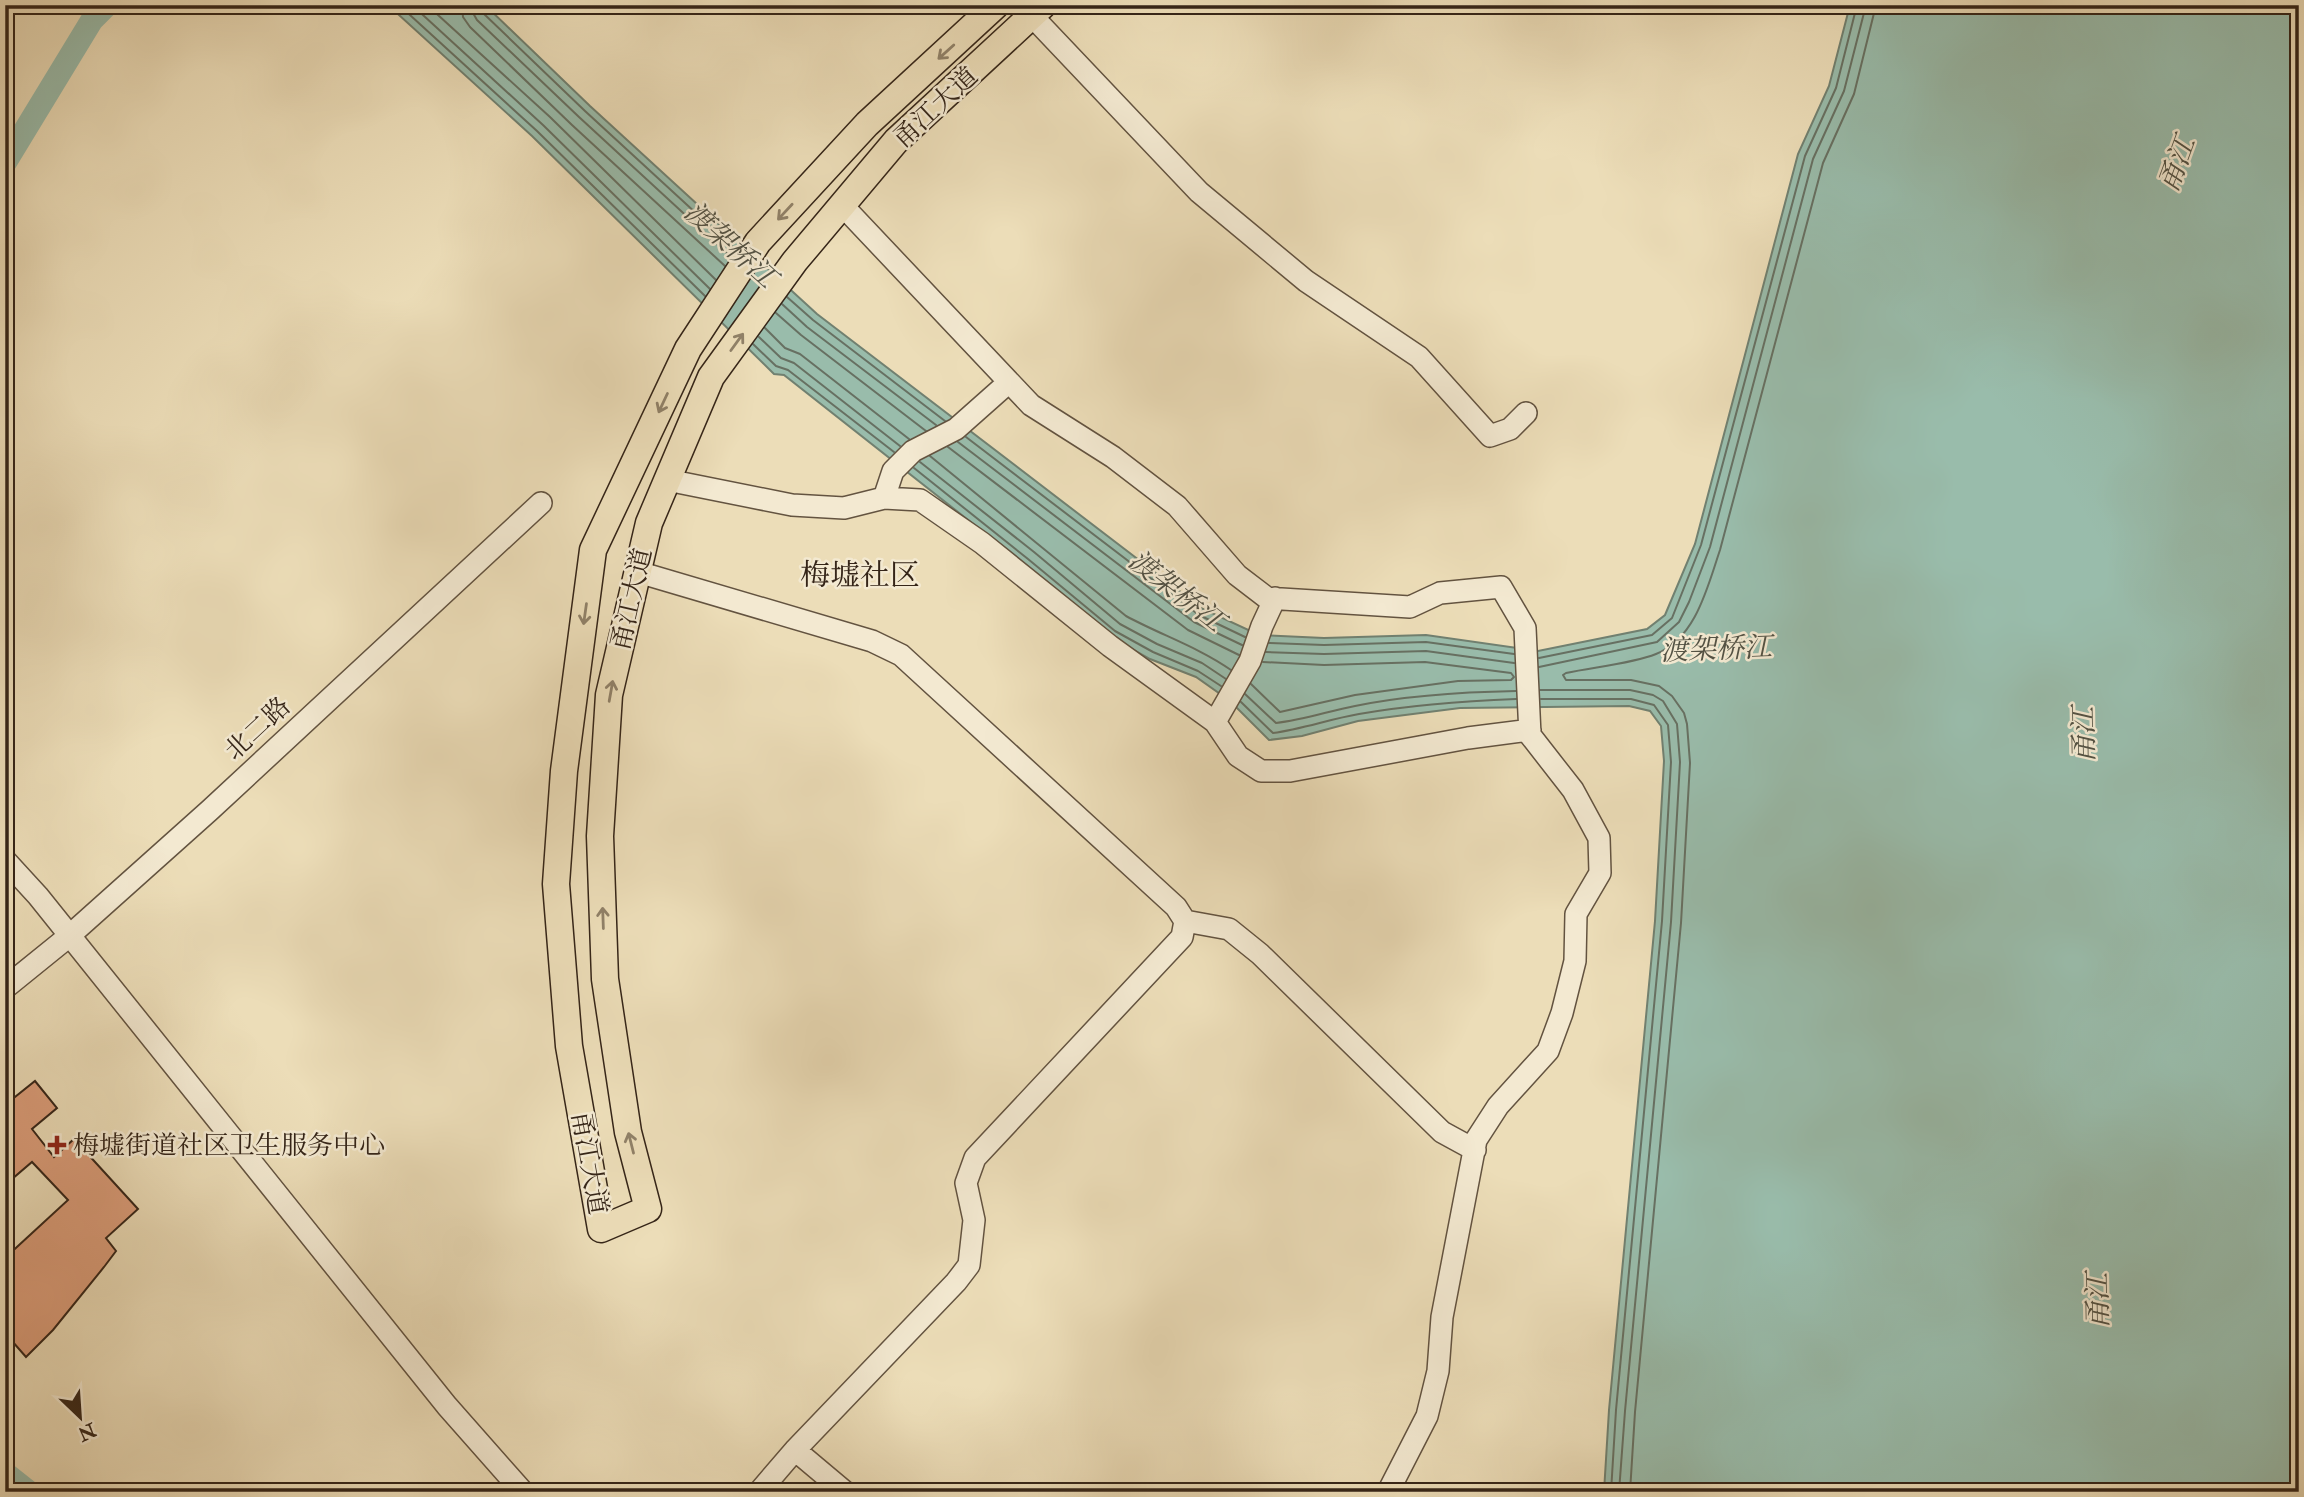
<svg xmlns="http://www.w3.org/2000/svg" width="2304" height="1497" viewBox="0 0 2304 1497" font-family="'IM FELL Double Pica','Noto Serif SC',serif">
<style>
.water{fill:#99bcab;stroke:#718070;stroke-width:2}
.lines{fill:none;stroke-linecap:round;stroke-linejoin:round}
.shore{stroke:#677062;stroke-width:2}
.canal{stroke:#99bcab;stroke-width:23}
.building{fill:#db9d7a;stroke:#352518;stroke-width:2}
.minor-casing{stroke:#635340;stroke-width:24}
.major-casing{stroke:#352518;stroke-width:29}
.minor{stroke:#f3e9d1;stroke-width:21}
.major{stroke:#ecddb8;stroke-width:26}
.oneway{stroke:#908168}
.poi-dot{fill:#8f2418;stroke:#f3e9d1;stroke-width:2.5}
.labels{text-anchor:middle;stroke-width:5;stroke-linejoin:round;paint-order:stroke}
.street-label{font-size:26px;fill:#352518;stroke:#f3e9d1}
.poi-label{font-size:26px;fill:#352518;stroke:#f3e9d1;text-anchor:start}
.water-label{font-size:28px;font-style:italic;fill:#535244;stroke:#f3e9d1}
.quarter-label{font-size:30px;fill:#352518;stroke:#f3e9d1}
</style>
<rect width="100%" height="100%" fill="#ecddb8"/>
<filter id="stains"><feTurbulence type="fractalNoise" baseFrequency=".00286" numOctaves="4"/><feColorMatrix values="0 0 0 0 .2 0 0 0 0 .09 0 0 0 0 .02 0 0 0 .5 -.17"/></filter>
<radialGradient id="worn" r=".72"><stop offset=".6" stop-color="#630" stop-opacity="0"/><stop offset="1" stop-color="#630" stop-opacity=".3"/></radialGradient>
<path class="water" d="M 388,5 L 485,5 L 590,106 L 817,314 L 1203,609 L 1259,635 L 1324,638 L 1426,635 L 1538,651 L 1647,629 L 1665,615 L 1695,544 L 1798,154 L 1829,86 L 1850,5 L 2299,5 L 2299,1492 L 1604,1492 L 1609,1410 L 1655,921 L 1664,761 L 1661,726 L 1650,711 L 1629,706 L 1460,708 L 1358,721 L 1302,736 L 1269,740 L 1230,701 L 1196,677 L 1150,659 L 1111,637 L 1024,564 L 784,375 L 774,374 L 532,136 Z"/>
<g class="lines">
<path class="shore" d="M 399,5 L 537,131 L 705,296
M 412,5 L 543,125 L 710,289
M 427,5 L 550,117 L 716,280
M 462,5 L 463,17 L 470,27 L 572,125 L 725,266
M 472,5 L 473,13 L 477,20 L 579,117 L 731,257
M 481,5 L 483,13 L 585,111 L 735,249
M 787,297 L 813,320 L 945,421
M 782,304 L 807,327 L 936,425
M 776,313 L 801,335 L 926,431
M 765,328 L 785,348 L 800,354 L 909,439
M 759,337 L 781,358 L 794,363 L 900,446
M 753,344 L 776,366 L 788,370 L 894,452
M 966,437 L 1199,615 L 1245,637
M 958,442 L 1194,622 L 1242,645
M 948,447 L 1188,630 L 1239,655
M 930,456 L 1126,616 C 1161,635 1198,647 1231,670
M 920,462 L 1034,552 L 1120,624 L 1157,644 L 1202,663 L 1226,679
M 914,468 L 1028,559 L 1115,631 L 1153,652 L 1198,671 L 1221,686
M 1269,643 L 1324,645 L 1426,642 L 1514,654
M 1266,652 L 1324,654 L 1426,651 L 1514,663
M 1539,658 L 1652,635 L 1672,618 L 1701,545 L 1805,156 L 1836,88 L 1857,5
M 1539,667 L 1657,642 L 1679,622 L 1689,602 L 1710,547 L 1813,159 L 1844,91 L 1866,5
M 1251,684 L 1280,712 L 1355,695 L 1458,681 L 1511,680 L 1514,677 L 1511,673 L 1425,662 L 1324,665 L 1263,662
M 1540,690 L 1630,690 L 1653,695 L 1663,701 L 1677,724 L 1680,762 L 1671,922 L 1625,1411 L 1619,1492
M 1245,694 L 1276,723 C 1303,720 1329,711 1355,706 C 1408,695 1462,692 1516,691
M 1541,699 L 1631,699 L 1654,705 L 1668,725 L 1671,762 L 1662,921 L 1616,1410 L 1611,1492
M 1241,702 L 1273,733 C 1302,729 1330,719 1359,714 C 1411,705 1463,701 1516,699
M 1630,1492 L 1635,1412 L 1681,923 L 1690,763 L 1687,724 L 1684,713 L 1672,696 L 1659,686 L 1631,680 L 1566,680 L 1563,675 L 1566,673 C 1593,667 1631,664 1656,654 C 1696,639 1708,585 1720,550 L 1823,163 L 1854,94 L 1876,5"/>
<path class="canal" d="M 5,163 L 92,20 L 107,5
M 5,1473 L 29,1492"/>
</g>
<path class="building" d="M 35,1081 L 57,1108 L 32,1129 L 54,1157 L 74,1139 L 138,1209 L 106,1238 L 116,1251 L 104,1267 L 53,1330 L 26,1357 L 5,1333 L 5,1258 L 68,1200 L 32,1162 L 5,1185 L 5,1105 Z"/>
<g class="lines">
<g class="minor-casing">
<path id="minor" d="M 1032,16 L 1199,192 L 1306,281 L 1419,357 L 1490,436 L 1510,429 L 1526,413
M 842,205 L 1031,405 L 1113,457 L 1177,506 L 1237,575 L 1267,598 L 1410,607 L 1440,593 L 1501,587 L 1525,628 L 1530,735 L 1573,790 L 1599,838 L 1600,873 L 1576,914 L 1575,961 L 1562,1013 L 1548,1051 L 1498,1106 L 1476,1140 L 1442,1317 L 1438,1371 L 1427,1416 L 1388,1492
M 667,480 L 792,505 L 844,508 L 884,498 L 920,500 L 982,543 L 1110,646 L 1215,722 L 1238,756 L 1261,771 L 1290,771 L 1468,738 L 1530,730
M 884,498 L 893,471 L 913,451 L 956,429 L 1009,382
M 638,572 L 872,641 L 901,655 L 1176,907 L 1185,921 L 1182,937 L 975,1158 L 966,1183 L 974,1220 L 969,1265 L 956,1282 L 795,1450 L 759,1492
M 1215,722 L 1250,661 L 1262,626 L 1275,598
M 5,860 L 38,896 L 447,1406 L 523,1492
M 1185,921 L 1229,929 L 1260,954 L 1442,1132 L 1475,1150
M 5,988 L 68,937 L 210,810 L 541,503
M 795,1450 L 845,1492"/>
</g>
<g class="major-casing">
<path id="major" d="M 996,5 L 867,124 L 758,242 L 688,349 L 593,550 L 564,771 L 556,884 L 569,1046 L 601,1229 L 648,1209 L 628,1132 L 605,979 L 600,836 L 609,695 L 649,523 L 711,377 L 795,261 L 896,141 L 1043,5"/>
</g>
<use href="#minor" class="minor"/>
<use href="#major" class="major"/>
</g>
<defs><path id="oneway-shaft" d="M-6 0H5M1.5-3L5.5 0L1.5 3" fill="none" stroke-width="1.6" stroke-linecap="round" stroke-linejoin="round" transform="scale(1.75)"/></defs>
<g class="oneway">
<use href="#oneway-shaft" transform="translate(946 52) rotate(138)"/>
<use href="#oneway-shaft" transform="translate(785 212) rotate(133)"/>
<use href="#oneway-shaft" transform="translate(737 342) rotate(-54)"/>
<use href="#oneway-shaft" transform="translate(663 403) rotate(115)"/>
<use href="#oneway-shaft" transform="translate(585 614) rotate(98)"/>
<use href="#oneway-shaft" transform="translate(611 691) rotate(-80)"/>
<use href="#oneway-shaft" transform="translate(603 918) rotate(-92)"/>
<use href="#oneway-shaft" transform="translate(631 1143) rotate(-104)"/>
</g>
<path class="poi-dot" d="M53.5 1134.5h7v7h7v7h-7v7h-7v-7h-7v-7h7z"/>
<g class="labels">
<g class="street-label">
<text transform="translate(935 107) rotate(-43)" y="9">甬江大道</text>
<text transform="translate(631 599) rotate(-77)" y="9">甬江大道</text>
<text transform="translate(257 728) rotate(-43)" y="9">北二路</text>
<text transform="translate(590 1163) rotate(80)" y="9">甬江大道</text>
</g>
<g class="poi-label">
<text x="73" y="1154">梅墟街道社区卫生服务中心</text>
</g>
<g class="water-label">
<text transform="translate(2176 164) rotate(-70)" y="10">甬江</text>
<text transform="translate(731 244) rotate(42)" y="10">渡架桥江</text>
<text transform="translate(1177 590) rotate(38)" y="10">渡架桥江</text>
<text transform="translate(1716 648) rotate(-2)" y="10">渡架桥江</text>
<text transform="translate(2083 735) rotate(-91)" y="10">甬江</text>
<text transform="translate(2097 1301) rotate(-91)" y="10">甬江</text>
</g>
<g class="quarter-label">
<text x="860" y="585">梅墟社区</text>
</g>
</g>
<rect width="2304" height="1497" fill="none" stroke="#ecddb8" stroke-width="28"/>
<rect x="7" y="7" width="2290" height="1483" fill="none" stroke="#352518" stroke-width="3.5"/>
<rect x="14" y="14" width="2276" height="1469" fill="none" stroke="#352518" stroke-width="2"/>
<g transform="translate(80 1417) rotate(155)" stroke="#f3e9d1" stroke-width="5" paint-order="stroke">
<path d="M0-5L12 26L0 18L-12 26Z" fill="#352518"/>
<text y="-10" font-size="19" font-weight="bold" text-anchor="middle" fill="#352518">N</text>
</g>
<rect width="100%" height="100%" filter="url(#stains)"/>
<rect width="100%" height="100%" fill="url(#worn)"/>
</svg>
